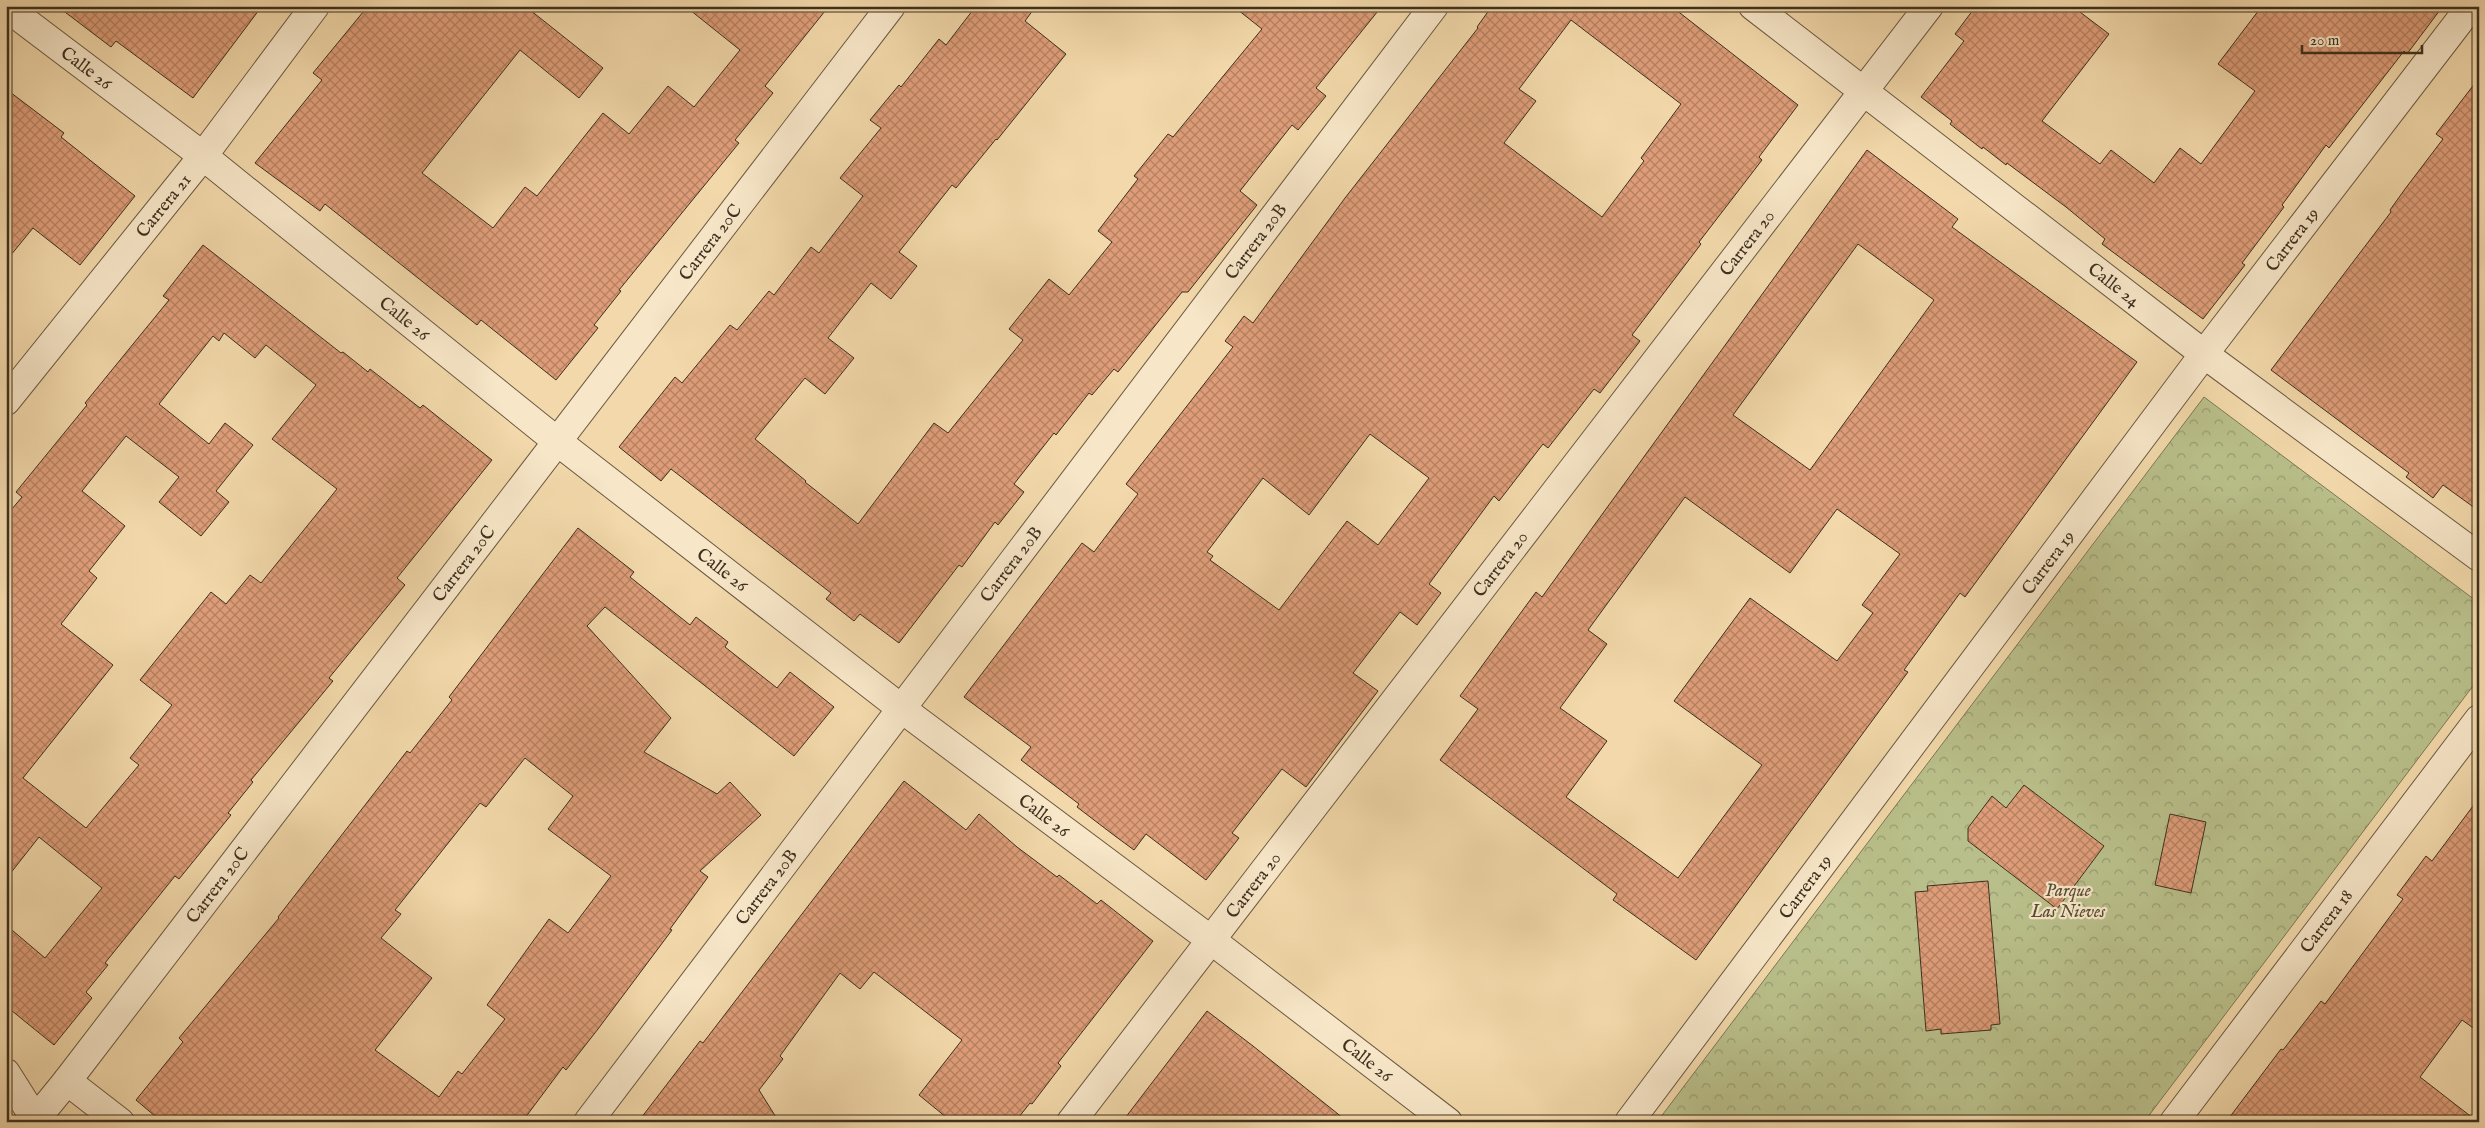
<svg xmlns="http://www.w3.org/2000/svg" width="2485" height="1128" viewBox="0 0 2485 1128" font-family="'IM FELL English',serif">
<style>
.park{fill:url(#park-crowns);stroke:#7c7854}
.building{fill:url(#building-cross-hatch);stroke:#3e301f;fill-rule:evenodd}
.lines{fill:none;stroke-linecap:round;stroke-linejoin:round}
.minor-casing{stroke:#6b5a42;stroke-width:30}
.tertiary-casing{stroke:#6b5a42;stroke-width:30}
.minor{stroke:#f7e6c8;stroke-width:28}
.tertiary{stroke:#f7e6c8;stroke-width:28}
.labels{text-anchor:middle;stroke-width:4.5;stroke-linejoin:round;paint-order:stroke}
.street-label{font-size:18px;fill:#3e301f;stroke:#f7e6c8}
.park-label{font-size:18px;font-style:italic;fill:#574d34;stroke:#f7e6c8}
</style>
<defs>
<pattern id="park-crowns" width="20" height="18" patternUnits="userSpaceOnUse" patternTransform="scale(1.25)"><rect width="20" height="18" fill="#b9bf8a"/><path d="M2 6a3 3 0 1 1 6 0M12 15a3 3 0 1 1 6 0" fill="none" stroke="#989c70"/></pattern>
<pattern id="building-cross-hatch" width="8" height="8" patternUnits="userSpaceOnUse" patternTransform="scale(1.25)"><rect width="8" height="8" fill="#de9d78"/><path d="M0 0l8 8M0 8l8-8" fill="none" stroke="#b58062"/></pattern>
</defs>
<rect width="100%" height="100%" fill="#f2d8aa"/>
<filter id="stains"><feTurbulence type="fractalNoise" baseFrequency=".004" numOctaves="4"/><feColorMatrix values="0 0 0 0 .2 0 0 0 0 .09 0 0 0 0 .02 0 0 0 .5 -.17"/></filter>
<radialGradient id="worn" r=".72"><stop offset=".6" stop-color="#630" stop-opacity="0"/><stop offset="1" stop-color="#630" stop-opacity=".3"/></radialGradient>
<path class="park" d="M 2204,397 L 2479,603 L 2479,678 L 2144,1122 L 1657,1122 Z"/>
<path class="building" d="M 57,6 L 262,6 L 193,98 L 116,41 L 111,47 Z
M 368,6 L 525,6 L 603,68 L 579,98 L 520,50 L 422,173 L 493,228 L 525,187 L 537,196 L 603,113 L 629,134 L 668,86 L 694,107 L 740,50 L 685,6 L 829,6 L 765,86 L 773,93 L 735,140 L 739,143 L 619,290 L 621,291 L 594,325 L 598,328 L 556,380 L 481,320 L 477,325 L 325,204 L 320,211 L 255,163 L 322,80 L 313,73 Z
M 976,6 L 1036,6 L 1025,21 L 1066,54 L 997,140 L 996,139 L 956,188 L 952,185 L 899,252 L 917,266 L 891,299 L 871,283 L 828,338 L 854,358 L 825,394 L 805,378 L 755,439 L 806,481 L 805,482 L 858,524 L 934,423 L 948,433 L 1023,340 L 1009,329 L 1049,279 L 1069,295 L 1112,242 L 1098,231 L 1138,179 L 1134,176 L 1168,134 L 1173,137 L 1262,29 L 1233,6 L 1382,6 L 1316,88 L 1326,96 L 1298,130 L 1292,125 L 1240,191 L 1257,205 L 1188,292 L 1182,292 L 1118,372 L 1114,369 L 1092,395 L 1089,393 L 1056,435 L 1054,433 L 1014,484 L 1024,492 L 998,525 L 995,522 L 962,567 L 959,565 L 899,643 L 860,614 L 854,621 L 826,599 L 831,593 L 671,469 L 661,481 L 619,447 L 675,377 L 682,383 L 730,325 L 737,330 L 769,291 L 774,295 L 811,247 L 819,253 L 863,196 L 840,178 L 881,128 L 870,120 L 899,85 L 901,87 L 939,39 L 946,45 Z
M 1492,6 L 1671,6 L 1798,105 L 1759,157 L 1762,160 L 1699,242 L 1701,244 L 1632,335 L 1640,341 L 1600,393 L 1594,389 L 1548,448 L 1543,444 L 1499,501 L 1494,496 L 1429,584 L 1441,593 L 1417,625 L 1400,612 L 1353,673 L 1378,691 L 1306,787 L 1282,769 L 1232,833 L 1239,838 L 1206,880 L 1146,834 L 1134,850 L 1115,836 L 1077,807 L 1079,804 L 1021,760 L 1031,747 L 964,697 L 1082,543 L 1094,552 L 1138,494 L 1126,484 L 1233,347 L 1225,341 L 1244,316 L 1253,323 L 1345,198 L 1478,28 L 1477,27 ZM 1571,20 L 1681,104 L 1641,158 L 1644,161 L 1602,217 L 1504,143 L 1536,101 L 1519,89 ZM 1370,434 L 1429,478 L 1378,545 L 1347,521 L 1279,610 L 1210,560 L 1213,556 L 1207,552 L 1263,478 L 1309,515 Z
M 1976,6 L 2072,6 L 2109,34 L 2042,121 L 2100,164 L 2111,150 L 2154,183 L 2180,148 L 2201,164 L 2255,91 L 2218,64 L 2262,6 L 2443,6 L 2407,54 L 2404,51 L 2329,148 L 2326,145 L 2282,205 L 2284,207 L 2242,263 L 2245,265 L 2203,319 L 2102,244 L 2105,239 L 2066,207 L 2007,163 L 2006,165 L 1983,147 L 1982,149 L 1950,124 L 1952,121 L 1921,97 L 1964,41 L 1955,34 Z
M 2479,78 L 2479,511 L 2443,485 L 2433,498 L 2406,477 L 2409,473 L 2271,370 L 2391,212 L 2390,210 L 2405,189 L 2443,139 L 2436,134 Z
M 6,89 L 64,133 L 61,137 L 135,196 L 80,265 L 33,228 L 6,261 Z
M 1867,150 L 1958,219 L 1952,227 L 2137,362 L 1965,597 L 1960,593 L 1904,670 L 1908,672 L 1696,960 L 1613,900 L 1617,894 L 1440,760 L 1478,709 L 1460,696 L 1536,592 L 1542,597 ZM 1858,244 L 1934,300 L 1810,470 L 1733,415 ZM 1685,497 L 1790,573 L 1837,509 L 1900,554 L 1862,605 L 1873,613 L 1837,661 L 1750,598 L 1674,701 L 1762,765 L 1678,878 L 1566,797 L 1607,741 L 1560,708 L 1607,644 L 1588,630 Z
M 203,245 L 341,353 L 343,352 L 368,372 L 370,369 L 420,408 L 423,405 L 492,460 L 397,578 L 405,585 L 329,678 L 333,681 L 251,780 L 253,782 L 228,813 L 231,815 L 179,879 L 175,876 L 105,963 L 108,965 L 86,992 L 92,998 L 54,1045 L 6,1006 L 6,925 L 45,958 L 102,888 L 39,837 L 6,879 L 6,516 L 22,497 L 16,492 L 87,405 L 85,403 L 169,300 L 163,296 ZM 224,333 L 255,358 L 266,345 L 316,385 L 272,439 L 337,489 L 261,583 L 250,575 L 226,604 L 211,592 L 140,680 L 172,705 L 130,758 L 139,765 L 86,828 L 23,778 L 113,665 L 61,624 L 97,578 L 89,571 L 125,526 L 82,491 L 126,436 L 179,477 L 159,502 L 201,536 L 229,502 L 216,491 L 253,445 L 225,423 L 209,444 L 159,404 L 213,336 L 219,341 Z
M 578,528 L 634,572 L 630,577 L 690,625 L 696,617 L 728,642 L 725,647 L 777,688 L 790,672 L 834,707 L 794,756 L 605,607 L 587,626 L 671,718 L 644,752 L 717,794 L 730,782 L 761,815 L 700,871 L 708,877 L 670,929 L 672,930 L 598,1029 L 566,1070 L 563,1067 L 522,1122 L 162,1122 L 136,1100 L 183,1042 L 179,1038 L 279,918 L 278,917 L 407,751 L 410,753 L 452,700 L 449,697 ZM 525,758 L 573,796 L 548,829 L 611,876 L 568,933 L 549,919 L 487,1005 L 505,1019 L 462,1074 L 458,1071 L 439,1097 L 375,1050 L 432,978 L 381,938 L 401,914 L 395,910 L 480,803 L 486,807 Z
M 904,781 L 966,830 L 979,814 L 1017,847 L 1057,877 L 1059,875 L 1097,904 L 1101,900 L 1153,941 L 1058,1063 L 1061,1066 L 1032,1104 L 1030,1103 L 1015,1122 L 952,1122 L 919,1095 L 962,1040 L 874,972 L 860,989 L 840,973 L 780,1056 L 783,1059 L 759,1090 L 779,1122 L 638,1122 L 700,1041 L 703,1043 Z
M 2024,785 L 2104,846 L 2057,909 L 1968,841 L 1968,828 L 1992,796 L 2006,808 Z
M 2479,798 L 2479,1032 L 2462,1020 L 2420,1077 L 2478,1122 L 2226,1122 L 2281,1049 L 2283,1050 L 2321,1001 L 2325,1004 L 2403,899 L 2397,895 L 2426,856 L 2432,861 Z
M 2170,814 L 2206,822 L 2191,893 L 2155,885 Z
M 1988,881 L 2000,1024 L 1991,1025 L 1991,1030 L 1941,1034 L 1941,1029 L 1926,1031 L 1915,892 L 1928,891 L 1927,886 Z
M 1207,1011 L 1253,1046 L 1348,1122 L 1122,1122 Z"/>
<g class="lines">
<g class="minor-casing">
<g id="minor">
<path id="s1" d="M 6,401 L 203,156 L 315,6"/>
<path d="M 6,1073 L 37,1122"/>
<path d="M 67,1081 L 120,1122"/>
<path id="s2" d="M 36,1119 L 67,1081 L 891,6"/>
<path id="s3" d="M 588,1122 L 1434,6"/>
<path id="s4" d="M 1071,1122 L 1929,6"/>
<path id="s5" d="M 1629,1122 L 2204,354 L 2471,6"/>
<path id="s6" d="M 2174,1122 L 2479,719"/>
</g>
</g>
<g class="tertiary-casing">
<g id="tertiary">
<path id="s7" d="M 1753,6 L 2204,354 L 2479,557"/>
<path id="s8" d="M 6,7 L 203,156 L 558,442 L 902,709 L 1211,940 L 1448,1122"/>
</g>
</g>
<use href="#minor" class="minor"/>
<use href="#tertiary" class="tertiary"/>
</g>
<g class="labels">
<g class="street-label">
<text dy="6" stroke="none"><textPath href="#s8" startOffset="101">Calle 26</textPath></text>
<text dy="6" stroke="none"><textPath href="#s1" startOffset="251">Carrera 21</textPath></text>
<text dy="6" stroke="none"><textPath href="#s5" startOffset="1104">Carrera 19</textPath></text>
<text dy="6" stroke="none"><textPath href="#s3" startOffset="1105">Carrera 20B</textPath></text>
<text dy="6" stroke="none"><textPath href="#s2" startOffset="1106">Carrera 20C</textPath></text>
<text dy="6" stroke="none"><textPath href="#s4" startOffset="1109">Carrera 20</textPath></text>
<text dy="6" stroke="none"><textPath href="#s7" startOffset="456">Calle 24</textPath></text>
<text dy="6" stroke="none"><textPath href="#s8" startOffset="506">Calle 26</textPath></text>
<text dy="6" stroke="none"><textPath href="#s2" startOffset="701">Carrera 20C</textPath></text>
<text dy="6" stroke="none"><textPath href="#s5" startOffset="699">Carrera 19</textPath></text>
<text dy="6" stroke="none"><textPath href="#s3" startOffset="700">Carrera 20B</textPath></text>
<text dy="6" stroke="none"><textPath href="#s4" startOffset="704">Carrera 20</textPath></text>
<text dy="6" stroke="none"><textPath href="#s8" startOffset="911">Calle 26</textPath></text>
<text dy="6" stroke="none"><textPath href="#s8" startOffset="1316">Calle 26</textPath></text>
<text dy="6" stroke="none"><textPath href="#s2" startOffset="296">Carrera 20C</textPath></text>
<text dy="6" stroke="none"><textPath href="#s4" startOffset="299">Carrera 20</textPath></text>
<text dy="6" stroke="none"><textPath href="#s3" startOffset="295">Carrera 20B</textPath></text>
<text dy="6" stroke="none"><textPath href="#s5" startOffset="294">Carrera 19</textPath></text>
<text dy="6" stroke="none"><textPath href="#s6" startOffset="252">Carrera 18</textPath></text>
<text dy="6" stroke="none"><textPath href="#s8" startOffset="1721">Calle 26</textPath></text>
</g>
<g class="park-label">
<text x="2068" y="896">Parque<tspan x="2068" dy="21">Las Nieves</tspan></text>
</g>
</g>
<rect width="2485" height="1128" fill="none" stroke="#f2d8aa" stroke-width="25"/>
<rect x="8" y="8" width="2470" height="1113" fill="none" stroke="#3e301f" stroke-width="2.5"/>
<rect x="12" y="12" width="2460" height="1103" fill="none" stroke="#3e301f"/>
<path d="M2302 45v8h120v-8" fill="none" stroke="#3e301f" stroke-width="2.5"/>
<text x="2310" y="45" font-size="15" fill="#3e301f" stroke="#f7e6c8" stroke-width="4" paint-order="stroke">20 m</text>
<rect width="100%" height="100%" filter="url(#stains)"/>
<rect width="100%" height="100%" fill="url(#worn)"/>
</svg>
